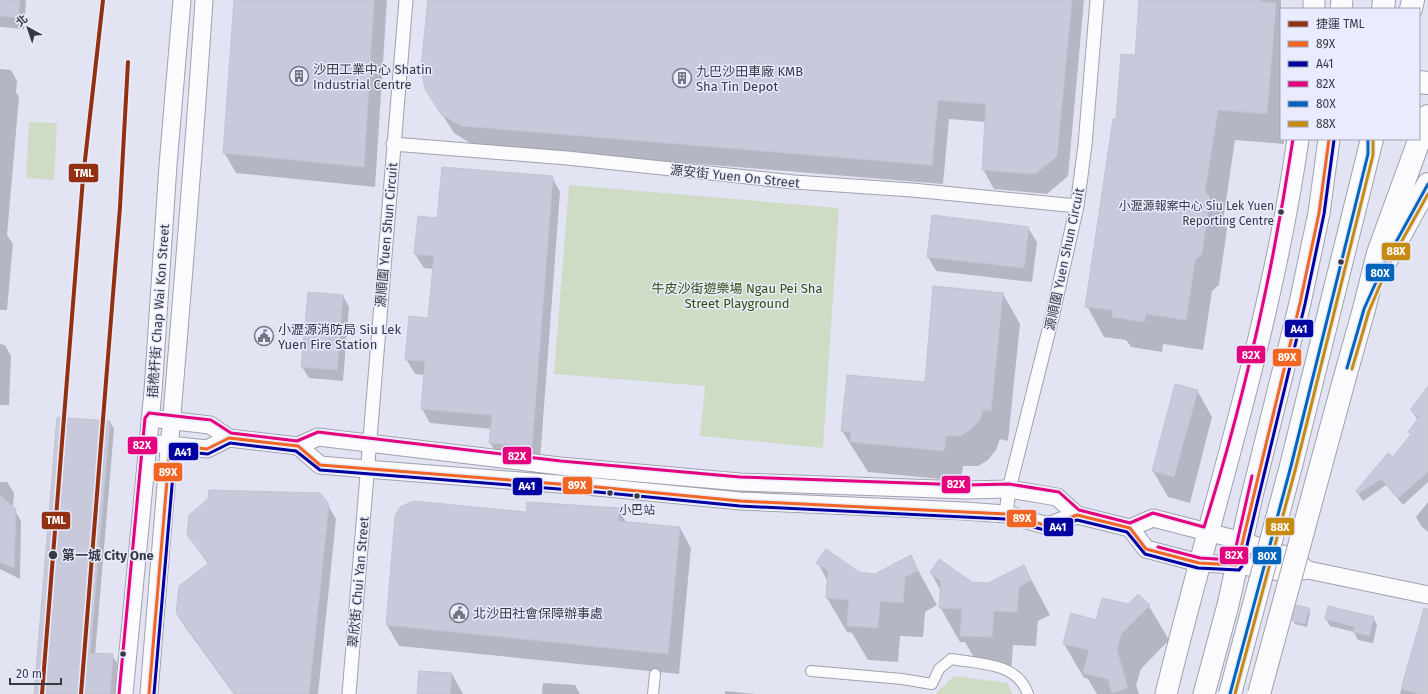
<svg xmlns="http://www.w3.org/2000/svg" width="1428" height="694" viewBox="0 0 1428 694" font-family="'Fira Sans','Noto Sans TC',sans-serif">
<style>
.green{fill:#cedcc6}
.shadow{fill:#0003}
.building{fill:#c8cadb;stroke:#c2c4d1}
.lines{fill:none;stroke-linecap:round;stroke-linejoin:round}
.pedestrian-casing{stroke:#9fa1ad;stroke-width:12}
.minor-casing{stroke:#9fa1ad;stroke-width:15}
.tertiary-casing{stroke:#9fa1ad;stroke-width:19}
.primary-casing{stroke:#9fa1ad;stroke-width:23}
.trunk-casing{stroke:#9fa1ad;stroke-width:24}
.motorway-casing{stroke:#9fa1ad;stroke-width:24}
.pedestrian{stroke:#fbfbfd;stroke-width:10}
.minor{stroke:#fbfbfd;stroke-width:13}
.tertiary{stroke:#fbfbfd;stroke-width:17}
.primary{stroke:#fbfbfd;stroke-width:21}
.trunk{stroke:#fbfbfd;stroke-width:22}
.motorway{stroke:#fbfbfd;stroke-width:22}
.motorway-bridge-casing{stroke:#9fa1ad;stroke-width:24;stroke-linecap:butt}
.motorway-bridge{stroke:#fbfbfd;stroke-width:22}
.bus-1-casing{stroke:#e9ecfe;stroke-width:6}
.bus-2-casing{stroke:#e9ecfe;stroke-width:6}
.bus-3-casing{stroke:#e9ecfe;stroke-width:6}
.bus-4-casing{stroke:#e9ecfe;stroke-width:6}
.bus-5-casing{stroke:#e9ecfe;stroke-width:6}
.bus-1{stroke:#f26522;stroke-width:3}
.bus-2{stroke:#0000a0;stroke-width:3}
.bus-3{stroke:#e5007d;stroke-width:3}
.bus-4{stroke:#0065bd;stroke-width:3}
.bus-5{stroke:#c78b11;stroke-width:3}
.metro-1-casing{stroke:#e9ecfe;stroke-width:7}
.metro-1{stroke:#923011;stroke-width:4}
.bus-dot{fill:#373945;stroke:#e9ecfe;stroke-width:1.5}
.labels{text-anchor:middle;stroke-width:3;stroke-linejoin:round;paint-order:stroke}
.bus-label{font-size:12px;fill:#373945;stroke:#e9ecfe;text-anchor:end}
.poi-label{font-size:13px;fill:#373945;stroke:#e9ecfe;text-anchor:start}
.street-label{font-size:13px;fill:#373945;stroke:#e9ecfe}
.park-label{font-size:13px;fill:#354c0d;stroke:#e9ecfe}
.stop-label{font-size:13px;font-weight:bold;fill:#373945;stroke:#e9ecfe;text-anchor:start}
.line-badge{stroke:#e9ecfe;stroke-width:1.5}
.badge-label{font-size:11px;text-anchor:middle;font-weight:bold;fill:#fff}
</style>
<rect width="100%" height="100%" fill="#e2e4f4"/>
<path class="green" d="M 29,122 L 57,123 L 54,180 L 26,178 Z
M 569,185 L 839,208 L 823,448 L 700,436 L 705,386 L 554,374 Z
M 954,676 L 1007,683 L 1013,694 L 935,694 Z"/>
<path class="shadow" d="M 0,0 L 26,0 L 24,29 L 0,27 Z
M 235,0 L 387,0 L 375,187 L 236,173 L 224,152 Z
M 429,0 L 1084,0 L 1068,176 L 1047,194 L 994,189 L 983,169 L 986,122 L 949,119 L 943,184 L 473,145 L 454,133 L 426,89 Z
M 1140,0 L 1281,0 L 1281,139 L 1284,139 L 1284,144 L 1235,140 L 1223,221 L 1227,229 L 1219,285 L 1212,291 L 1203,350 L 1163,344 L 1162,352 L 1131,347 L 1126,340 L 1104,337 L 1087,306 L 1117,120 L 1136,56 Z
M 0,69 L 11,70 L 17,81 L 16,92 L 19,97 L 7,235 L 13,244 L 7,310 L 0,310 Z
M 552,177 L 560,192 L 540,460 L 499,457 L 490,443 L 492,429 L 430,423 L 422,409 L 425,375 L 415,374 L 406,359 L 429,319 L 434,269 L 424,268 L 415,254 L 438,219 Z
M 1028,228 L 1037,242 L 1032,282 L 936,271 L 928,257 Z
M 309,293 L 343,296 L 349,307 L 343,381 L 309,378 L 302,367 Z
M 1003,294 L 1020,324 L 1008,441 L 1000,439 L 996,450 L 988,460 L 978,466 L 963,466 L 961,481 L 868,472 L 842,431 L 848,377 L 926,383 Z
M 0,344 L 5,345 L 11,356 L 9,405 L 0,405 Z
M 1197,390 L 1212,417 L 1190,503 L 1168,497 L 1153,471 Z
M 1428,391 L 1428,482 L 1403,505 L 1386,485 L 1363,501 L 1357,492 L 1393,458 L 1412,435 L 1410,432 L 1418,420 L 1411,410 Z
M 110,422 L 114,429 L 95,655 L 112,655 L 117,663 L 115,694 L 35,694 Z
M 0,482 L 7,482 L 14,493 L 13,507 L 21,521 L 20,579 L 0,569 Z
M 413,502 L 527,513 L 618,509 L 626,522 L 680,528 L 691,548 L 679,674 L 399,646 L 387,625 L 396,516 L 401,508 Z
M 1428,502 L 1428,532 L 1422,527 L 1416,517 Z
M 328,505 L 336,519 L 318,694 L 234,694 L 185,627 L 177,613 L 209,565 L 188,535 Z
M 911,557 L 937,605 L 925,612 L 923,637 L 900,636 L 898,662 L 868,660 L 852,633 L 847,632 L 827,598 L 828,582 L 818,563 L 858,573 L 875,575 Z
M 1024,566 L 1050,615 L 1038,621 L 1036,646 L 1013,645 L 1011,672 L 981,670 L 965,642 L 960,642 L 940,607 L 941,591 L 931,573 L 972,583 L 988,584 Z
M 1138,595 L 1149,606 L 1169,640 L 1141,669 L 1136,685 L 1139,694 L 1097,694 L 1088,679 L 1084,678 L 1064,644 L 1097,621 L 1128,605 Z
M 1309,608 L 1310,612 L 1307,627 L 1295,624 L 1293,621 Z
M 1373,617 L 1377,625 L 1373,643 L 1358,640 L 1354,632 L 1330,626 L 1326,619 Z
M 1421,624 L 1428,626 L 1428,694 L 1400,694 Z
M 452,674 L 463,694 L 418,694 Z
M 543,683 L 575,685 L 580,694 L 542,694 Z
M 725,691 L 756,694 L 757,694 L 725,694 Z"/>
<path class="building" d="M 0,0 L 20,0 L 18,18 L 0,16 Z
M 234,0 L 374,0 L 364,167 L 223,153 Z
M 428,0 L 1072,0 L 1057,156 L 1035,174 L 982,170 L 986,104 L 938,100 L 932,165 L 461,126 L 441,114 L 425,89 L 421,67 Z
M 1139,0 L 1261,0 L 1261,2 L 1276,3 L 1267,114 L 1218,110 L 1205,192 L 1210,197 L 1202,254 L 1195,260 L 1186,320 L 1146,314 L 1144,322 L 1112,317 L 1113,310 L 1085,307 L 1113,119 L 1116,119 L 1121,54 L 1135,55 Z
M 442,167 L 553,176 L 532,446 L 489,443 L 492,415 L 421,409 L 425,361 L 405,360 L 409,316 L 428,318 L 434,256 L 414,254 L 418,216 L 437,218 Z
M 932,215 L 1029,227 L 1024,268 L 927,257 Z
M 933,286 L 1003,293 L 991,411 L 983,410 L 980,420 L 970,430 L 960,436 L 946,436 L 944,451 L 850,442 L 851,432 L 841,431 L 847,375 L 925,382 Z
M 308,292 L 343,295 L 337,370 L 301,367 Z
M 1175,384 L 1198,390 L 1174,477 L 1152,471 Z
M 1428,386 L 1428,472 L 1398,498 L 1381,479 L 1358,494 L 1356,491 L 1388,453 L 1393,457 L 1411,434 L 1408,432 L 1419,417 L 1410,410 Z
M 57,417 L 110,421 L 90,653 L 113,654 L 110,694 L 34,694 Z
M 209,490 L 320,493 L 329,504 L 309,694 L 235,694 L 176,613 L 179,586 L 209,563 L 187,535 L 189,515 L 208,499 Z
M 0,495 L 16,509 L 14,568 L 0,562 Z
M 413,501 L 526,512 L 527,502 L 619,508 L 618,521 L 680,527 L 668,654 L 386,625 L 395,516 L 400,507 Z
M 826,549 L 859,572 L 875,574 L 911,555 L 918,571 L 905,577 L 903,603 L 880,601 L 878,628 L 847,626 L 849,600 L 826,598 L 828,571 L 816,563 Z
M 939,559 L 972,582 L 988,583 L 1024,565 L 1031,580 L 1019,587 L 1017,612 L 994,611 L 992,637 L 960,636 L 962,609 L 939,608 L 941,581 L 930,573 Z
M 1138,594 L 1150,605 L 1121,634 L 1117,650 L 1128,688 L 1112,693 L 1108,679 L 1083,673 L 1089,650 L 1063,644 L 1071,613 L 1096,620 L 1102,598 L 1128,604 Z
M 1296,605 L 1309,608 L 1305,624 L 1292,621 Z
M 1328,606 L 1374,617 L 1369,636 L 1353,632 L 1355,627 L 1325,619 Z
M 1424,608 L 1428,609 L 1428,694 L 1419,694 L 1401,689 Z
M 419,671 L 452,673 L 450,694 L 417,694 Z"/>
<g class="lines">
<g class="pedestrian-casing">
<path id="pedestrian" d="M 811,671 L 902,679 L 932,684 L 939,669 L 951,659 C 979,664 1017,662 1028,694
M 653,694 L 655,674"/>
</g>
<g class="minor-casing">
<path id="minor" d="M 393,144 L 567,158 L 794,182 L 912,190 L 1077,206
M 1006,514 L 1009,489 L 1051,322 L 1077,206 L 1085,145 L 1097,0
M 349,694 L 406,0"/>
</g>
<g class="tertiary-casing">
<path id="tertiary" d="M 150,418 L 210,425 L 229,438 L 298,446 L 318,437 L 560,466 L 740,482 L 966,490 L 1009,489 L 1057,497 L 1077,515 L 1130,528 L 1153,518 L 1242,541 L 1292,557 L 1308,570
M 160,444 L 207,449 L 229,438
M 298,446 L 320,465 L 366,469 L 597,487 L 740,501 L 964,511 L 1006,514 L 1048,526 L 1077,515
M 1130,528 L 1146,549 L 1199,563 L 1237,565 L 1287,573 L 1308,570 L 1428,595
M 124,694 L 153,391 L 168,165 L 182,0
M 149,694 C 167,463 189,232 204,0"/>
</g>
<g class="primary-casing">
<path id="primary" d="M 1314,9 L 1314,0
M 1341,9 L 1342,0
M 1166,694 C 1211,509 1271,329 1298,139
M 1204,694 L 1228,605 L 1251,500 L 1300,303 L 1319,213 L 1329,139"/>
</g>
<g class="trunk-casing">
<path id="trunk" d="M 1419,82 L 1428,83"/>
</g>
<g class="motorway-casing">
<path id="motorway" d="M 1383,9 L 1384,0
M 1411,9 L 1413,0
M 1387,259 L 1428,184
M 1364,309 L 1378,253 L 1428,116
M 1291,466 L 1372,139"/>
</g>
<use href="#pedestrian" class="pedestrian"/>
<use href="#minor" class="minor"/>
<use href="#tertiary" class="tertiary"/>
<use href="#primary" class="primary"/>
<use href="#trunk" class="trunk"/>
<use href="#motorway" class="motorway"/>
<g class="motorway-bridge-casing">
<path id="motorway-bridge" d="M 1230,694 L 1291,466
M 1259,694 L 1343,384 L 1364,309"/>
</g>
<use href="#motorway-bridge" class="motorway-bridge"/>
<g class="bus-1-casing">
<path id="bus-1" d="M 149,694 L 170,445 L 207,449 L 229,438 L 298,446 L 320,465 L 597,487 L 740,501 L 1006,514 L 1048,526 L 1077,515 L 1130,528 L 1146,549 L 1199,563 L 1237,565 L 1300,303 L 1319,213 L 1329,139"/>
</g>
<g class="bus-2-casing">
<path id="bus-2" d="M 154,694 L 175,451 L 208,454 L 230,443 L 296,451 L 320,470 L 597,492 L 740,506 L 1005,519 L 1048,531 L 1077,520 L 1127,532 L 1145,554 L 1198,568 L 1239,570 L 1242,566 L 1305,304 L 1324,214 L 1334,140"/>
</g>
<g class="bus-3-casing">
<path id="bus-3" d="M 1158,547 L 1200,558 L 1233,560 L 1252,476
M 119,694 L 145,418 L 149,413 L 211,420 L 231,433 L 297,441 L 318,432 L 561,461 L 740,477 L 966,485 L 1009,484 L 1059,492 L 1079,510 L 1130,523 L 1153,513 L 1204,527 C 1244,401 1273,270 1293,139"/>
</g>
<g class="bus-4-casing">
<path id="bus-4" d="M 1347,368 L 1364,309 L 1385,262 L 1428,184
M 1230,694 L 1291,466 L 1368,154 L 1368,139"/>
</g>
<g class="bus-5-casing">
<path id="bus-5" d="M 1352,369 L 1369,311 L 1389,264 L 1428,194
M 1235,694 L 1296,467 L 1373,155 L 1373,139"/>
</g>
<use href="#bus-1" class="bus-1"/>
<use href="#bus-2" class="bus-2"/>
<use href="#bus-3" class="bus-3"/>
<use href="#bus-4" class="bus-4"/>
<use href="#bus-5" class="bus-5"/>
<g class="metro-1-casing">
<path id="metro-1" d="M 42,694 L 83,178 L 103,0
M 81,694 L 120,207 L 128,62"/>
</g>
<use href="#metro-1" class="metro-1"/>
</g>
<defs>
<g id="building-ring" transform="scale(1)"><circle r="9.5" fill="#e9ecfe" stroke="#737582" stroke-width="1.5"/><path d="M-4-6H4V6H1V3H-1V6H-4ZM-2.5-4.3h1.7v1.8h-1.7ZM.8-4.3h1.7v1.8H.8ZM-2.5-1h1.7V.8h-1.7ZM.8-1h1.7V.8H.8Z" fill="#737582"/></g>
<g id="civic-ring" transform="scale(1)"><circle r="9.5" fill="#e9ecfe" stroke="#737582" stroke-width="1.5"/><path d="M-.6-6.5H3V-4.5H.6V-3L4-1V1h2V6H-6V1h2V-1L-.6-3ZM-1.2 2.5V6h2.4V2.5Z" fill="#737582"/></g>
</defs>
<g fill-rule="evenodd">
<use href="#building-ring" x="299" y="76"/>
<use href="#building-ring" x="682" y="78"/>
<use href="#civic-ring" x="264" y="336"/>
<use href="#civic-ring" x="459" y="613"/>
</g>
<g class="bus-dot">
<circle cx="1281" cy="212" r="3.5"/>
<circle cx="1341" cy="262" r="3.5"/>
<circle cx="610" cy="493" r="3.5"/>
<circle cx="637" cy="496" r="3.5"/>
<circle cx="53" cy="555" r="5"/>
<circle cx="123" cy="654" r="3.5"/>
</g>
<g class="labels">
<g class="bus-label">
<text x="1274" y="210">小瀝源報案中心 Siu Lek Yuen<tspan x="1274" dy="15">Reporting Centre</tspan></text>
<text x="637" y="514" text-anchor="middle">小巴站</text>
</g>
<g class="poi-label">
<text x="313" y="74">沙田工業中心 Shatin<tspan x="313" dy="15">Industrial Centre</tspan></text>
<text x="696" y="76">九巴沙田車廠 KMB<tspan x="696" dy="15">Sha Tin Depot</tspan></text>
<text x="278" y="334">小瀝源消防局 Siu Lek<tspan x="278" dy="15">Yuen Fire Station</tspan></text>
<text x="473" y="618">北沙田社會保障辦事處</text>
</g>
<g class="street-label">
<text transform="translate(735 176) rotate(6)" y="5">源安街 Yuen On Street</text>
<text transform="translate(386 235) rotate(-85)" y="5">源順圍 Yuen Shun Circuit</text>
<text transform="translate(1064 259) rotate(-78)" y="5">源順圍 Yuen Shun Circuit</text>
<text transform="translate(158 311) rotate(-86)" y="5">插桅杆街 Chap Wai Kon Street</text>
<text transform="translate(358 582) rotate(-85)" y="5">翠欣街 Chui Yan Street</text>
</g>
<g class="park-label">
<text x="737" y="293">牛皮沙街遊樂場 Ngau Pei Sha<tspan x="737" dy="15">Street Playground</tspan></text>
</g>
<g class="stop-label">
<text x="62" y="560">第一城 City One</text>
</g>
</g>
<g class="line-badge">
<rect x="68" y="163" width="31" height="20" rx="4" fill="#923011"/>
<rect x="1381" y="242" width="30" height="19" rx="4" fill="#c78b11"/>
<rect x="1365" y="263" width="30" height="19" rx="4" fill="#0065bd"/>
<rect x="1284" y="319" width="30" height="19" rx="4" fill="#0000a0"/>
<rect x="1236" y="345" width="30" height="19" rx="4" fill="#e5007d"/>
<rect x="1272" y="348" width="30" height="19" rx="4" fill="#f26522"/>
<rect x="127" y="436" width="31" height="19" rx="4" fill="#e5007d"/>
<rect x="168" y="442" width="31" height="19" rx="4" fill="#0000a0"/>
<rect x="502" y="446" width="30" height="19" rx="4" fill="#e5007d"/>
<rect x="153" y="462" width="30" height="20" rx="4" fill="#f26522"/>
<rect x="941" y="475" width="30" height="19" rx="4" fill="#e5007d"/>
<rect x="562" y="476" width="31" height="19" rx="4" fill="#f26522"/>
<rect x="512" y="477" width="31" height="19" rx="4" fill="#0000a0"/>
<rect x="1006" y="509" width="31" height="19" rx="4" fill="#f26522"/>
<rect x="41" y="511" width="30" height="19" rx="4" fill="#923011"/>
<rect x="1265" y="517" width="30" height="19" rx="4" fill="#c78b11"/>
<rect x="1043" y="517" width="31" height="20" rx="4" fill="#0000a0"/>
<rect x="1219" y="546" width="30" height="19" rx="4" fill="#e5007d"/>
<rect x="1252" y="546" width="30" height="19" rx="4" fill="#0065bd"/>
</g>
<g class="badge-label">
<text x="84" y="177">TML</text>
<text x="1396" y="255">88X</text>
<text x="1380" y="277">80X</text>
<text x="1299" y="333">A41</text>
<text x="1251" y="359">82X</text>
<text x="1287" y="361">89X</text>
<text x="142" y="449">82X</text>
<text x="183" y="456">A41</text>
<text x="517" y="460">82X</text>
<text x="168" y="476">89X</text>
<text x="956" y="488">82X</text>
<text x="577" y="489">89X</text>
<text x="527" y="490">A41</text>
<text x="1022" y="522">89X</text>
<text x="56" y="524">TML</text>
<text x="1280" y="531">88X</text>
<text x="1058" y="531">A41</text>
<text x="1234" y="559">82X</text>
<text x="1267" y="560">80X</text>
</g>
<rect x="1280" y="8" width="140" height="132" fill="#e9ecfe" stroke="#a2a4b4"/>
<rect x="1288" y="21" width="20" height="6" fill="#923011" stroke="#a2a4b4"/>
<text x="1316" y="28" font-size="12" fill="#373945">捷運 TML</text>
<rect x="1288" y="41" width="20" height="6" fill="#f26522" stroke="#a2a4b4"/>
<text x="1316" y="48" font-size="12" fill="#373945">89X</text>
<rect x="1288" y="61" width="20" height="6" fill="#0000a0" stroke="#a2a4b4"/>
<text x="1316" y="68" font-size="12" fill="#373945">A41</text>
<rect x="1288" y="81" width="20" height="6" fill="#e5007d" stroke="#a2a4b4"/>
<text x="1316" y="88" font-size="12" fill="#373945">82X</text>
<rect x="1288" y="101" width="20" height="6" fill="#0065bd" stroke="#a2a4b4"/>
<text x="1316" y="108" font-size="12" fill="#373945">80X</text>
<rect x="1288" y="121" width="20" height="6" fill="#c78b11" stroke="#a2a4b4"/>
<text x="1316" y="128" font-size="12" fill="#373945">88X</text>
<g transform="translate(28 28) rotate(320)" stroke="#e9ecfe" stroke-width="3" paint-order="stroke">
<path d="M0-3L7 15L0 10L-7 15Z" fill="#373945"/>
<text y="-6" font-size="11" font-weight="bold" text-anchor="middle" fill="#373945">北</text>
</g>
<path d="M10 678v6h51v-6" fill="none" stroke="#373945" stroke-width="2"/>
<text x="16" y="678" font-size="12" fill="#373945" stroke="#e9ecfe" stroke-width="3" paint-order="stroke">20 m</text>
</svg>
